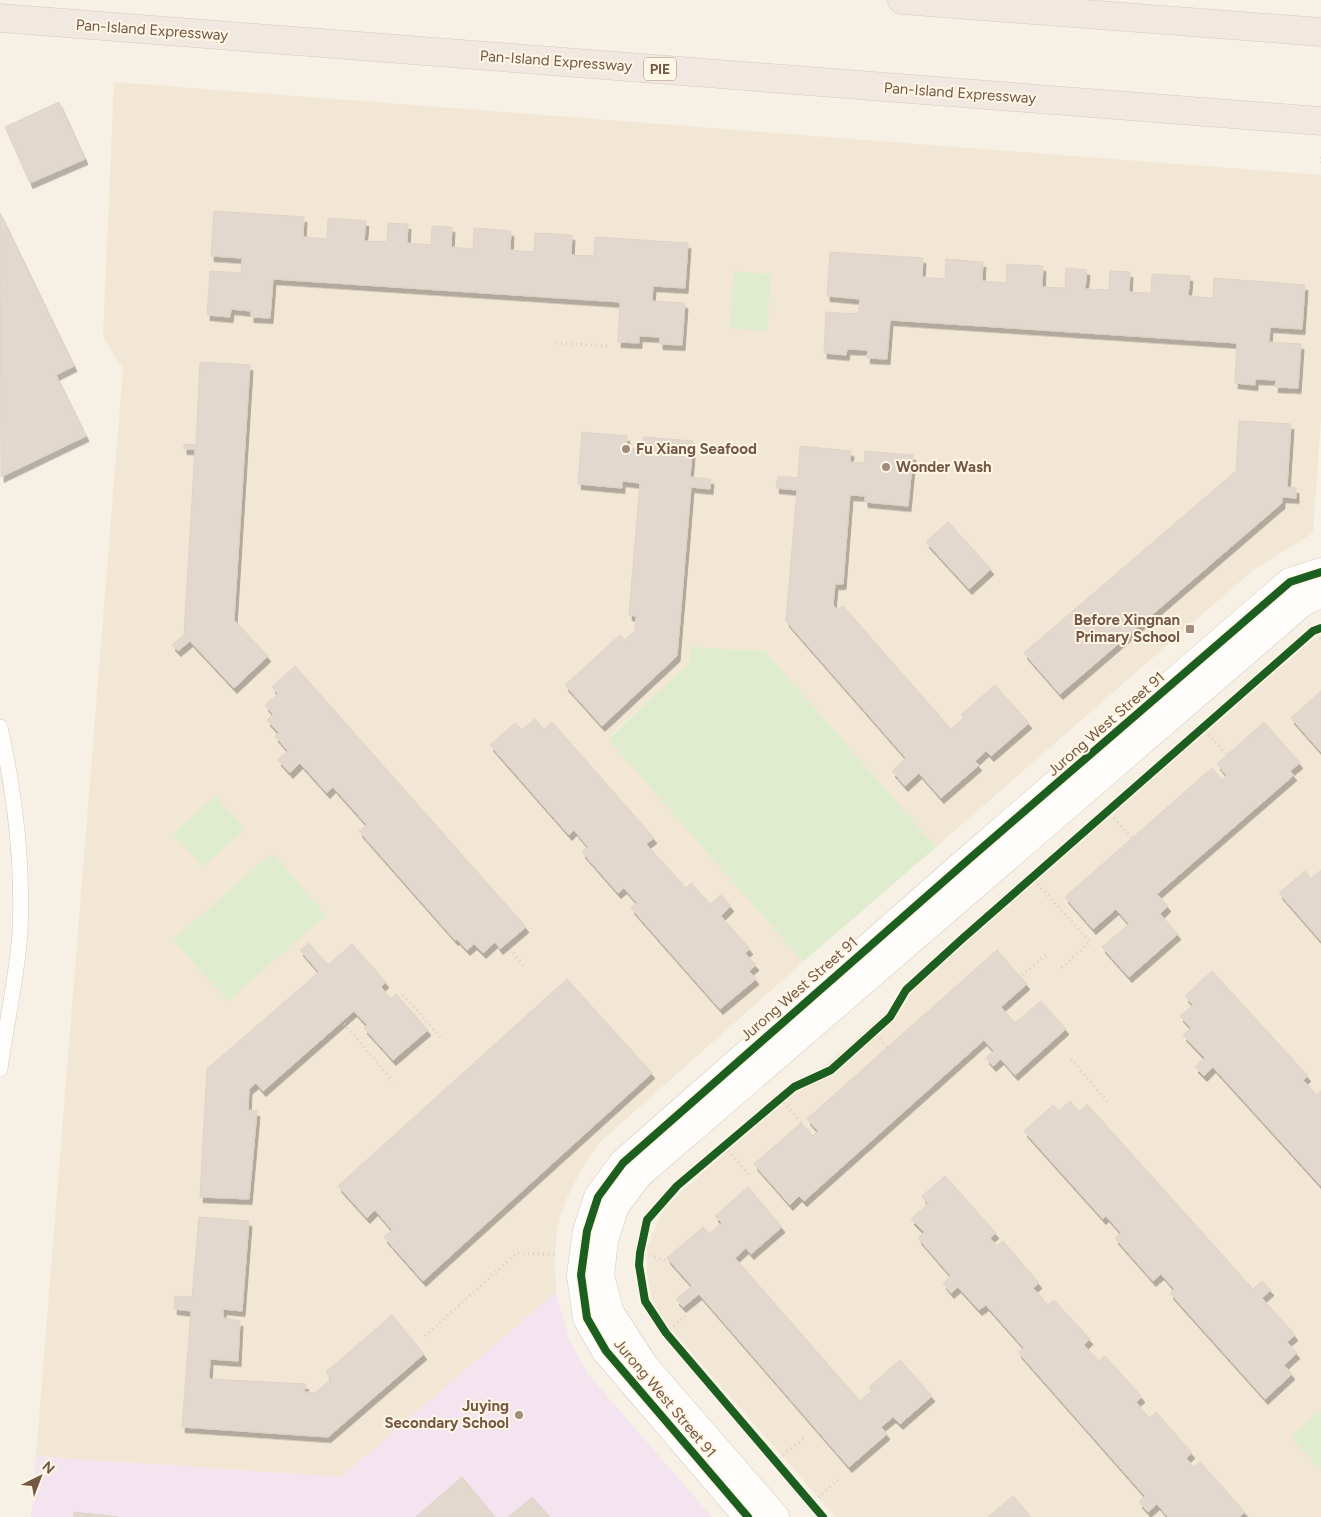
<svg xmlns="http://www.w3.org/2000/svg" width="1321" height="1517" viewBox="0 0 1321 1517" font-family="Figtree,sans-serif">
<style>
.residential{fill:#f2e7d4}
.education{fill:#f3e4f0}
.green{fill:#dfedce}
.building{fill:#e2d8cd;stroke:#dfd3c7;filter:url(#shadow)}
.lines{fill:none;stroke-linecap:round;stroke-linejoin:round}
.lane-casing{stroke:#d5cbc0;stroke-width:16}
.street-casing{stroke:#d5cbc0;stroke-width:29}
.highway-casing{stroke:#d5cbc2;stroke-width:29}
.path{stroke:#d7cfc8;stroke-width:3;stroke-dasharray:1 4;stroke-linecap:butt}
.lane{stroke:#fefdfb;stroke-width:15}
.street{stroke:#fefdfb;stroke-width:28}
.highway{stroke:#f1e8e2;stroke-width:28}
.cycleway-casing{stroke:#fff6e5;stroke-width:11}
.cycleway{stroke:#1b5e20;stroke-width:8}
.poi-dot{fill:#a28d7d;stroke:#fff6e5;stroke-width:2}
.labels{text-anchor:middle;stroke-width:4;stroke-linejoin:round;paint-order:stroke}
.shield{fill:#fff6e5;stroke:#9e8775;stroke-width:1}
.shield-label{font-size:14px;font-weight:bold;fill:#745845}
.street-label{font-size:15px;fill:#745845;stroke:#fff6e5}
.poi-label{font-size:15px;font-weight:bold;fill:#745845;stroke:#fff6e5;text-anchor:start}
</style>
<defs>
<filter id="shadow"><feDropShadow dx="3" dy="5.5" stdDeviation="0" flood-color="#0004"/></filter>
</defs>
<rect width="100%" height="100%" fill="#f6f0e5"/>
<path class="residential" d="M 114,82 L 1321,175 L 1321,418 L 1313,533 L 1252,571 L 936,847 L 765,651 L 690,663 L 608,738 L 803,962 L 599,1143 L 581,1170 L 566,1200 L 557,1229 L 555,1262 L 556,1292 L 341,1477 L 36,1456 L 123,369 L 103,337 Z
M 1321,635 L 1321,1517 L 835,1517 L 665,1322 L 652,1299 L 647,1273 L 647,1247 L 662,1212 L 682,1191 L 1313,639 Z"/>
<path class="education" d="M 556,1292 L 568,1337 L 587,1373 L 712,1517 L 31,1517 L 36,1456 L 341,1477 Z"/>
<path class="green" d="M 734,271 L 771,274 L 767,331 L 729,328 Z
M 691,647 L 765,651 L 936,847 L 803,962 L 608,739 L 689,663 Z
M 215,796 L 245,829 L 203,867 L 173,834 Z
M 272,853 L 326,915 L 228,1001 L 173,940 Z
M 1321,1410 L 1321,1470 L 1291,1437 Z"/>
<path class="building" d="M 59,102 L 85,159 L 30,183 L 5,127 Z
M 214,211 L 304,217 L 303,237 L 327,239 L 328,218 L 366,221 L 364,241 L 387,242 L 388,223 L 408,224 L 407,243 L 431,245 L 432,226 L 452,227 L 451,247 L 473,249 L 474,228 L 511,231 L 510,250 L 534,252 L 535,233 L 572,235 L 571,255 L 594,256 L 595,237 L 688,243 L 685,288 L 653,286 L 652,301 L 685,303 L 682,345 L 660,344 L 660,337 L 639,336 L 639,343 L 618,342 L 620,302 L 273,279 L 270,318 L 251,317 L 251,311 L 231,309 L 230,317 L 207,315 L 210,271 L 241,273 L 242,258 L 211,256 Z
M 0,213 L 74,366 L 56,375 L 86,436 L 1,477 Z
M 830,252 L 923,258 L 922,277 L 945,279 L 946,259 L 983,262 L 982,281 L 1006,283 L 1007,264 L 1043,266 L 1042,287 L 1065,288 L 1066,268 L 1087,270 L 1085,289 L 1109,290 L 1110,271 L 1130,272 L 1129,292 L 1151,293 L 1152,274 L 1190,276 L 1188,296 L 1213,298 L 1214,278 L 1305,285 L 1302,329 L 1270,327 L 1269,342 L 1301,344 L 1298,388 L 1275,387 L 1276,380 L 1255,379 L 1255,385 L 1235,383 L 1237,343 L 890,320 L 887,359 L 867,358 L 868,350 L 847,349 L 846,355 L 824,353 L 826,312 L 858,314 L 860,299 L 827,296 Z
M 200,362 L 250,365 L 234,620 L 268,656 L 234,688 L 190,641 L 178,651 L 172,645 L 184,635 L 195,449 L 184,449 L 184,444 L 196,445 Z
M 1239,421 L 1291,424 L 1287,487 L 1296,488 L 1296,498 L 1282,497 L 1282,503 L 1060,694 L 1024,653 L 1236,471 Z
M 582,432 L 627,436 L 626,448 L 643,449 L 644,437 L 693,441 L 690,477 L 711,479 L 710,489 L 691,487 L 677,656 L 602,726 L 565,685 L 620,635 L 625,640 L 635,631 L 636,616 L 629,615 L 640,483 L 622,481 L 622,488 L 578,484 Z
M 800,446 L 851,451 L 850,462 L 864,463 L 865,451 L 913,455 L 908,506 L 865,502 L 865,496 L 850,495 L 843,584 L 835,584 L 833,605 L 838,610 L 843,606 L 951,729 L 964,718 L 961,715 L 995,685 L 1029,723 L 991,756 L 986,751 L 975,761 L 979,765 L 941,798 L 919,773 L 905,786 L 892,771 L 906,758 L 786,621 L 797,490 L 776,488 L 778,476 L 798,478 Z
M 948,522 L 991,569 L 969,589 L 926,542 Z
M 295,666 L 526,927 L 500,949 L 495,942 L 483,953 L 474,944 L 467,950 L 457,939 L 455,940 L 359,831 L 367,825 L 333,787 L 327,793 L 300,763 L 290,773 L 278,760 L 288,751 L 275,736 L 279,733 L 267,720 L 273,714 L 265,705 L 278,694 L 272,687 Z
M 1321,691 L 1321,752 L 1291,718 Z
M 535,719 L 544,729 L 552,722 L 654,838 L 646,844 L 686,888 L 691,883 L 710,904 L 721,895 L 731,906 L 721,916 L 750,949 L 745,953 L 756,965 L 749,971 L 756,979 L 720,1009 L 631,908 L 637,903 L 624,888 L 618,893 L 582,852 L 588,847 L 574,830 L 569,835 L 490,745 L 515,723 L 522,730 Z
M 1264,722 L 1300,763 L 1290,771 L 1294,775 L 1157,894 L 1168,906 L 1160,914 L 1178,934 L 1129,977 L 1102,947 L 1129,924 L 1116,909 L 1093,929 L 1065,897 L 1212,768 L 1222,780 L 1227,776 L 1217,764 Z
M 1321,870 L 1321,941 L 1279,893 L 1305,871 L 1311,879 Z
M 309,943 L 328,965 L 352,944 L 386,982 L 381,987 L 391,999 L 396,994 L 428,1030 L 393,1060 L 364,1028 L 367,1025 L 354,1011 L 263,1091 L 256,1083 L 249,1089 L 248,1110 L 257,1111 L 249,1199 L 200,1197 L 207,1069 L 319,972 L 300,950 Z
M 997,950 L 1027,984 L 1001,1007 L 1015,1023 L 1041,1001 L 1066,1029 L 1015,1075 L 1001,1059 L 993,1066 L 986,1058 L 994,1051 L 984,1040 L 804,1201 L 799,1196 L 790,1205 L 754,1164 L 801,1123 L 813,1136 L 818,1131 L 807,1119 Z
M 1212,971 L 1308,1076 L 1303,1080 L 1317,1095 L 1321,1091 L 1321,1186 L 1213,1067 L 1204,1076 L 1195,1067 L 1205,1058 L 1183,1035 L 1191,1028 L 1180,1016 L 1193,1005 L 1185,996 Z
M 567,979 L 652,1073 L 423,1281 L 384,1237 L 392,1230 L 375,1210 L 367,1218 L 338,1186 Z
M 1070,1101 L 1079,1112 L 1087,1104 L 1253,1289 L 1262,1281 L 1271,1290 L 1262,1298 L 1295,1335 L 1287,1342 L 1297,1353 L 1284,1365 L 1292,1374 L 1265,1399 L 1170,1293 L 1174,1289 L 1161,1274 L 1153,1281 L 1115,1238 L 1121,1233 L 1106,1216 L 1103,1219 L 1024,1131 L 1053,1105 L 1059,1111 Z
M 945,1176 L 996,1233 L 990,1238 L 997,1246 L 1003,1241 L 1039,1283 L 1033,1288 L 1048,1305 L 1054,1300 L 1090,1339 L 1084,1345 L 1099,1361 L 1105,1356 L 1142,1397 L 1136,1402 L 1149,1418 L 1156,1412 L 1192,1453 L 1186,1458 L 1194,1467 L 1200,1462 L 1245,1512 L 1239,1517 L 1168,1517 L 1157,1504 L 1148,1512 L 1139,1502 L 1145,1496 L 1018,1352 L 1024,1348 L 986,1305 L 979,1310 L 958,1287 L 951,1293 L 943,1283 L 951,1276 L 918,1238 L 924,1232 L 911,1219 L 928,1204 L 922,1196 Z
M 748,1187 L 782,1227 L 751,1254 L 746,1248 L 735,1258 L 860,1401 L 872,1391 L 869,1387 L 900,1360 L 932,1396 L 900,1424 L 893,1417 L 881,1427 L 887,1434 L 849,1467 L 699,1294 L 683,1307 L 676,1299 L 692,1286 L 667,1258 L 703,1227 L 709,1234 L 722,1223 L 715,1216 Z
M 199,1217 L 249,1221 L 242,1311 L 223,1309 L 223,1318 L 240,1321 L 238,1361 L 210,1359 L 209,1379 L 306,1384 L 304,1392 L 315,1393 L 331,1379 L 326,1372 L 392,1315 L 424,1354 L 328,1437 L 182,1427 L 191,1311 L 174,1309 L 175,1296 L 192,1297 Z
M 462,1477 L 495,1517 L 416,1517 Z
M 1013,1496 L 1031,1517 L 988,1517 Z
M 532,1497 L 550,1517 L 509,1517 Z
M 74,1512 L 118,1517 L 74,1517 Z"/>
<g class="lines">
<g class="lane-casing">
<path id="lane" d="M 0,727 C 15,794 23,864 20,932 C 17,978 6,1024 0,1069"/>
</g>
<g class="street-casing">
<path id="street" d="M 748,1517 L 606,1351 L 587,1318 L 581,1275 L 587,1231 L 598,1197 L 623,1163 L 968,860 L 1290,582 L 1321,572
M 775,1517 L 645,1367 L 610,1313 L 600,1276 L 604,1240 L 615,1206 L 638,1175 L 1304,601 L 1321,594"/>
</g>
<g class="highway-casing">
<path id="highway" d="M 902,0 L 1321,32
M 0,18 L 1321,121"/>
</g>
<path class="path" d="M 1321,157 L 1321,166
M 556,343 L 607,346
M 1313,631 L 1321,639
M 1202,727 L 1230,758
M 1107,811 L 1136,842
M 1031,877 L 1090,942 L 1061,968
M 510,949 L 525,967
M 1022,975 L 1048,953
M 403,995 L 441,1038
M 341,1020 L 393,1081
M 874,1031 L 891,1052
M 1071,1059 L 1108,1102
M 780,1099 L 801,1122
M 725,1147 L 750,1176
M 640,1253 L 670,1262
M 666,1333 L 686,1315
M 425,1336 L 517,1253 L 558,1255
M 775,1461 L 805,1437
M 811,1504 L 840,1478"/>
<use href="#lane" class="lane"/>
<use href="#street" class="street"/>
<use href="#highway" class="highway"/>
<g class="cycleway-casing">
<path id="cycleway" d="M 748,1517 L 606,1351 L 587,1318 L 581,1275 L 587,1231 L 598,1197 L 623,1163 L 968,860 L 1290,582 L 1321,572
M 823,1517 L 666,1333 L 645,1301 L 639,1265 L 640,1253 L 647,1220 L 677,1186 L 794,1087 L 831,1070 L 890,1017 L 906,990 L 962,939 L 1313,631 L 1321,628"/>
</g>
<use href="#cycleway" class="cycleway"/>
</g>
<g class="poi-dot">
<circle cx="626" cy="449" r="5"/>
<circle cx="886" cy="467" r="5"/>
<rect x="1185" y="624" width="10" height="10" rx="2.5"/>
<circle cx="519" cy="1415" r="5"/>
</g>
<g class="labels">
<rect class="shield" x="644" y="57.5" width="32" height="23" rx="4"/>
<g class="shield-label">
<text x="660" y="74">PIE</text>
</g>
<g class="street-label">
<text transform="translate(152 30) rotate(4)" y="5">Pan-Island Expressway</text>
<text transform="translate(556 61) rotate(4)" y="5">Pan-Island Expressway</text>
<text transform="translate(960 93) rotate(4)" y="5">Pan-Island Expressway</text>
<text transform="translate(1106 724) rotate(-41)" y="5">Jurong West Street 91</text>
<text transform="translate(799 989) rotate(-41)" y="5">Jurong West Street 91</text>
<text transform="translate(665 1398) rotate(50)" y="5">Jurong West Street 91</text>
</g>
<g class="poi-label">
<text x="636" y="454">Fu Xiang Seafood</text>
<text x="896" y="472">Wonder Wash</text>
<text x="1180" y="625" text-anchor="end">Before Xingnan<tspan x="1180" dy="17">Primary School</tspan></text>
<text x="509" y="1411" text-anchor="end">Juying<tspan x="509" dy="17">Secondary School</tspan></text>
</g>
</g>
<g transform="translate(40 1477) rotate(42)" stroke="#fff6e5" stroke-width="4" paint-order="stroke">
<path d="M0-4L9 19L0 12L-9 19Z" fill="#745845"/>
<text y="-8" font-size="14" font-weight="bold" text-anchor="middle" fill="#745845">N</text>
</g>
</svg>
